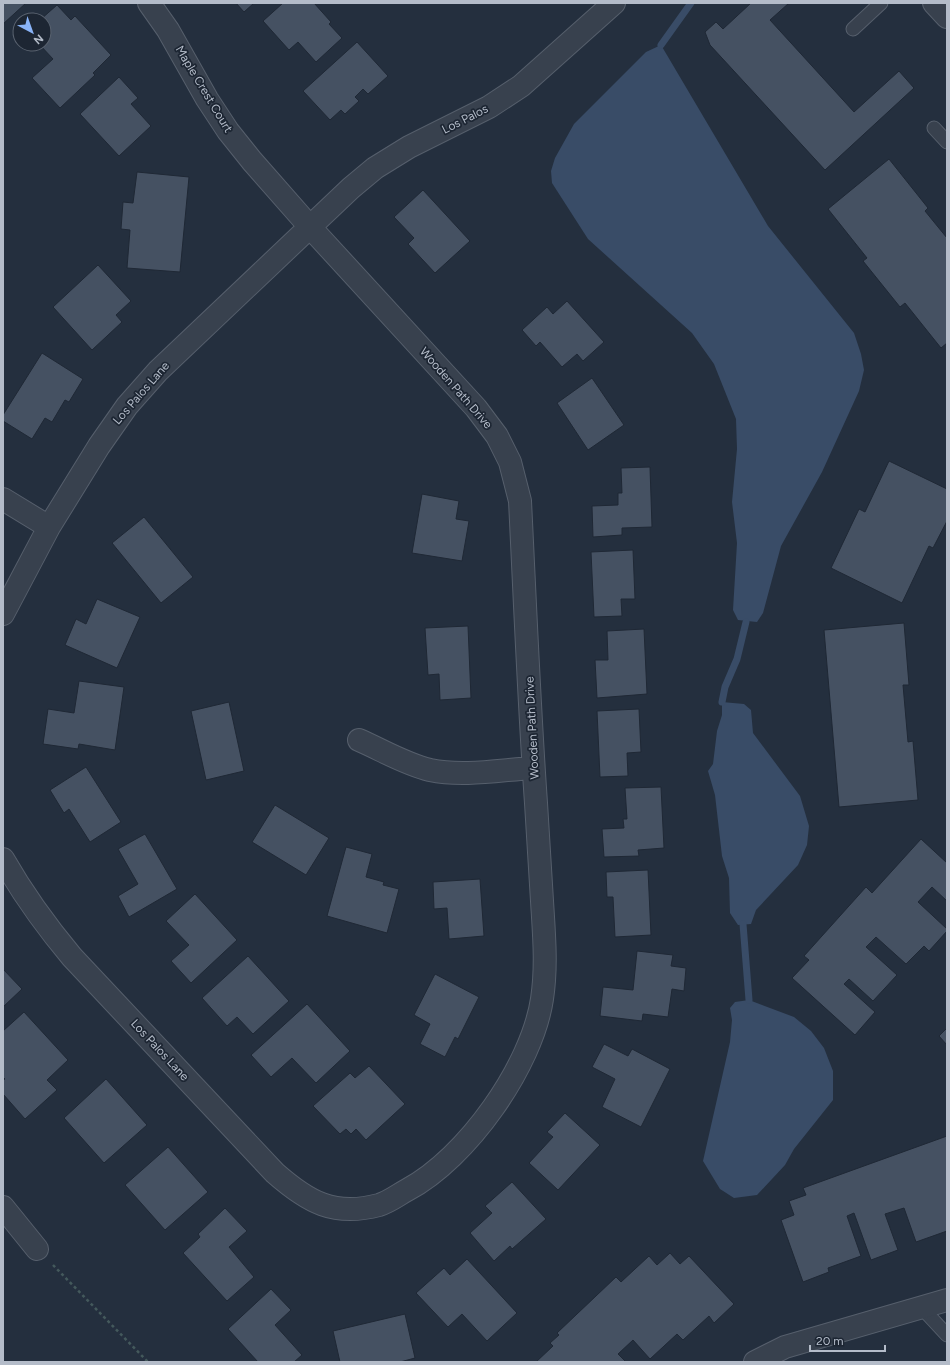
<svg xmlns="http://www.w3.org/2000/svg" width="950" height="1365" viewBox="0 0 950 1365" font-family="Figtree,sans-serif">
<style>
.water{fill:#394c67}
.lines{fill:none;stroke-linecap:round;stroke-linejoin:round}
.stream{stroke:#394c67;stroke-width:7}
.building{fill:#455162;stroke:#1f2835}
.service-casing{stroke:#565f6c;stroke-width:15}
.minor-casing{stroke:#565f6c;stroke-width:24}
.tertiary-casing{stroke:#565f6c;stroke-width:24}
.path{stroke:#44595c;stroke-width:2.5;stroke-dasharray:3 3;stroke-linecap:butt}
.service{stroke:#38414e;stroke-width:13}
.minor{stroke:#38414e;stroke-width:22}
.tertiary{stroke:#38414e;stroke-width:22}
.labels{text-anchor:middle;stroke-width:3.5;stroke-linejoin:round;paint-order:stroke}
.street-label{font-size:12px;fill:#b4bcc9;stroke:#1d2633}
</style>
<rect width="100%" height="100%" fill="#242f3e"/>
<path class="water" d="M 661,45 L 768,226 L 854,333 L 861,354 L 864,370 L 859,391 L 822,472 L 781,546 L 763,613 L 757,622 L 738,620 L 733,610 L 737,543 L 732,502 L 737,449 L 736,419 L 714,364 L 692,333 L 588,239 L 552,183 L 551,171 L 555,158 L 574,124 L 646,52 Z
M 722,702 L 744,704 L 751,710 L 753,733 L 800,796 L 809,826 L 807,845 L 798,865 L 756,910 L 751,924 L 738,925 L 730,913 L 729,878 L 722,856 L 715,795 L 708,771 L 713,764 L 717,731 L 722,715 Z
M 749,1000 L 794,1017 L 811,1031 L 824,1048 L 833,1071 L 833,1100 L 794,1149 L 785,1165 L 757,1195 L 734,1198 L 720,1189 L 703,1161 L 730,1042 L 732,1020 L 730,1008 L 735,1002 Z"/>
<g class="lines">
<path class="stream" d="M 661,45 L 691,3
M 722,702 L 725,687 L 737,659 L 746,622
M 743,924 L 749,1000"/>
</g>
<path class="building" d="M 3,3 L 26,3 L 3,24 Z
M 236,3 L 254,3 L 244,12 Z
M 283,3 L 314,3 L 331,22 L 329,24 L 342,38 L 316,62 L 298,42 L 289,50 L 263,21 Z
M 751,3 L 789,3 L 770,20 L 854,112 L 899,71 L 914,88 L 825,170 L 710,45 L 705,32 L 716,22 L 723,29 Z
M 57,5 L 71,20 L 75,16 L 111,55 L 93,73 L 95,75 L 60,108 L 32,78 L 53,59 L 39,44 L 44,44 L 44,20 L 40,20 Z
M 357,42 L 388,76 L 368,94 L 363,89 L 355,97 L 359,101 L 345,114 L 341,110 L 330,120 L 303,91 Z
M 119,77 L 138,98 L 131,104 L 151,126 L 119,156 L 80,114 Z
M 889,159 L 928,208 L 925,211 L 947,238 L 947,343 L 941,348 L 905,303 L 900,307 L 863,261 L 867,258 L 828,209 Z
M 137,172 L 189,177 L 180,272 L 127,268 L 130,230 L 121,229 L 123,202 L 133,203 Z
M 423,190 L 470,241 L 435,273 L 408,244 L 414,238 L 394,217 Z
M 98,265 L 131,301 L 116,315 L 122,322 L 92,350 L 53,307 Z
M 567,301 L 604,342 L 583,361 L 577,354 L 562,367 L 540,342 L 536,346 L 522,330 L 547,307 L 553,314 Z
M 42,353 L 83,379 L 69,402 L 65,400 L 52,422 L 45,418 L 32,439 L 3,421 L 3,415 Z
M 592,378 L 624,425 L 588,450 L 557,403 Z
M 889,461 L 947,489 L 947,521 L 933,548 L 929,546 L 902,603 L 831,568 L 859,509 L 865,512 Z
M 650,467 L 652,527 L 622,528 L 622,535 L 593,537 L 592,506 L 618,505 L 618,493 L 622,493 L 621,468 Z
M 422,494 L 459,501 L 456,519 L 469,521 L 462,561 L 412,553 Z
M 144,517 L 193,577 L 161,603 L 112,543 Z
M 633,550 L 635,599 L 621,599 L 622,616 L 594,617 L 591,552 Z
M 97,599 L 140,617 L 117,668 L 65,645 L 76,619 L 86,624 Z
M 904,623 L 909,685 L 903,685 L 908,742 L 913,741 L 918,800 L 839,807 L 824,630 Z
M 468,626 L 471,698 L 440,700 L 439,674 L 428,675 L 425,628 Z
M 644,629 L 647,694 L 597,698 L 595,660 L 608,660 L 607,631 Z
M 79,681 L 124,687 L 115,750 L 79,744 L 78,749 L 43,744 L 48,709 L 74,713 Z
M 229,702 L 244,771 L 206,780 L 191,711 Z
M 639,709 L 641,752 L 627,753 L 628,776 L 600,777 L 597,711 Z
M 86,767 L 121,822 L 90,842 L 69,809 L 64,813 L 50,790 Z
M 661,787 L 664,848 L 638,850 L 639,856 L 604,857 L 602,829 L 624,828 L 623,819 L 627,819 L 625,788 Z
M 275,805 L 329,838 L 306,875 L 252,842 Z
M 145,834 L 177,889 L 129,917 L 118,896 L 138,884 L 118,849 Z
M 921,839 L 947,863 L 947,901 L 932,887 L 918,902 L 947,929 L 947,931 L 929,951 L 924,946 L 906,964 L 876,937 L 866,947 L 897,975 L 873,1001 L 849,979 L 844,984 L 875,1012 L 855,1035 L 792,978 L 809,960 L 804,956 L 866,887 L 872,893 Z
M 346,847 L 372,854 L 366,877 L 384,882 L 383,885 L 399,889 L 387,933 L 327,916 Z
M 648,870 L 651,935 L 615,937 L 613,897 L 607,897 L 606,872 Z
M 480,879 L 484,936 L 449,939 L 447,908 L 434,909 L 433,882 Z
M 195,894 L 237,940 L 191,983 L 171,961 L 189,945 L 166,921 Z
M 637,951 L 673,955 L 671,966 L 686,968 L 684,991 L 672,989 L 668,1017 L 643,1014 L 642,1021 L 600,1016 L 603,987 L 633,990 Z
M 248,956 L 289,1001 L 253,1034 L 237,1017 L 227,1026 L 202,998 Z
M 3,969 L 22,989 L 3,1007 Z
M 435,974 L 479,997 L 458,1039 L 455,1037 L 445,1057 L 420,1044 L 430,1024 L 414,1015 Z
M 307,1004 L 350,1051 L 316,1083 L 292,1058 L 271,1077 L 251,1055 Z
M 24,1012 L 68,1060 L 47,1080 L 57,1090 L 25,1119 L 3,1094 L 3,1080 L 5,1079 L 3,1077 L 3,1031 Z
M 947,1028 L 947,1045 L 939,1036 Z
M 604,1044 L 628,1056 L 632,1049 L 670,1069 L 641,1127 L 602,1107 L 615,1079 L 592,1067 Z
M 369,1066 L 405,1104 L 366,1140 L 356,1129 L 351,1134 L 346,1129 L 340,1134 L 313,1106 L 350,1073 L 355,1078 Z
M 106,1079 L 147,1125 L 104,1163 L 64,1118 Z
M 565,1113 L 600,1145 L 558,1190 L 529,1163 L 553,1137 L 547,1132 Z
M 947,1136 L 947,1231 L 916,1242 L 904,1208 L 885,1214 L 898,1250 L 871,1260 L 854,1213 L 847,1216 L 861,1256 L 828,1268 L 829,1272 L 803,1282 L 781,1220 L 794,1215 L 789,1201 L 806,1195 L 803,1188 Z
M 168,1147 L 208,1192 L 165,1230 L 125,1185 Z
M 512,1182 L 546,1219 L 512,1249 L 510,1246 L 494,1261 L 470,1233 L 492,1213 L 485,1206 Z
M 225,1208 L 247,1231 L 229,1247 L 254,1277 L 227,1301 L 183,1253 L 200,1237 L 198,1234 Z
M 670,1253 L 680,1264 L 689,1256 L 734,1304 L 714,1323 L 709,1316 L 683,1340 L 677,1334 L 650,1359 L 633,1340 L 618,1354 L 626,1362 L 536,1362 L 553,1346 L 550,1343 L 559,1335 L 557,1333 L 616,1277 L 621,1282 L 649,1256 L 657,1265 Z
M 467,1259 L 517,1313 L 487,1341 L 462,1314 L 448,1327 L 416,1293 L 444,1268 L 450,1275 Z
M 271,1289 L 291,1310 L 275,1325 L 302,1355 L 294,1362 L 258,1362 L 228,1329 Z
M 405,1314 L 415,1358 L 400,1362 L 340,1362 L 333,1331 Z"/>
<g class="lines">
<g class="service-casing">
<path id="service" d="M 853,29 L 881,3
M 934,128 L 947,142
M 921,1307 L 947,1335"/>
</g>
<g class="minor-casing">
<path id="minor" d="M 3,499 L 49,527
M 3,614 L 49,527 L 99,446 L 127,406 L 158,371 L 351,188 L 375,168 L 409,147 L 489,107 L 521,86 L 614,3
M 359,740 C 382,750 405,764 430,770 C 463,777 500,770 533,768
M 3,859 C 23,894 46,926 72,957 L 275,1173 C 308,1202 334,1217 379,1205 C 389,1202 398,1195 407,1190 C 467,1158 532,1066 542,999 C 547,966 544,934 542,901 C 540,868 538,836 536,803 C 529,703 525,602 520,501 L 510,462 L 497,436 L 476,408 L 310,227 L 252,161 L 228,131 L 207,99 L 168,30 L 149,3
M 3,1207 L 37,1249
M 755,1362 L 785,1347 L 947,1300"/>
</g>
<g class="tertiary-casing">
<path id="tertiary" d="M 934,3 L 947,17"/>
</g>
<path class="path" d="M 53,1265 L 148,1362"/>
<use href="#service" class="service"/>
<use href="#minor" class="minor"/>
<use href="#tertiary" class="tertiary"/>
</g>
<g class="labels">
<g class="street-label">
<text transform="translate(204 89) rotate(59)" y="4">Maple Crest Court</text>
<text transform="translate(465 119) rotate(-27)" y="4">Los Palos</text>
<text transform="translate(456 388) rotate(49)" y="4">Wooden Path Drive</text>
<text transform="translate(141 393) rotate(-49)" y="4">Los Palos Lane</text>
<text transform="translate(532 728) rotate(-93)" y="4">Wooden Path Drive</text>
<text transform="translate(160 1050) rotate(47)" y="4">Los Palos Lane</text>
</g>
</g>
<rect width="950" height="1365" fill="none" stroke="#b4bcc9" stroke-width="8"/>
<g transform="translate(32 32) rotate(139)"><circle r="19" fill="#1d2633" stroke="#59626f"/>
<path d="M0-3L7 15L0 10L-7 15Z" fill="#8ab4f8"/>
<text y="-6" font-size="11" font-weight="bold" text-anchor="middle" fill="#b4bcc9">N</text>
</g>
<path d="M810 1345v6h75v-6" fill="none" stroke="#b4bcc9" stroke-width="2"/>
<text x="816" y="1345" font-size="12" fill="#b4bcc9" stroke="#1d2633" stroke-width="3" paint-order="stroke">20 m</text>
</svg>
